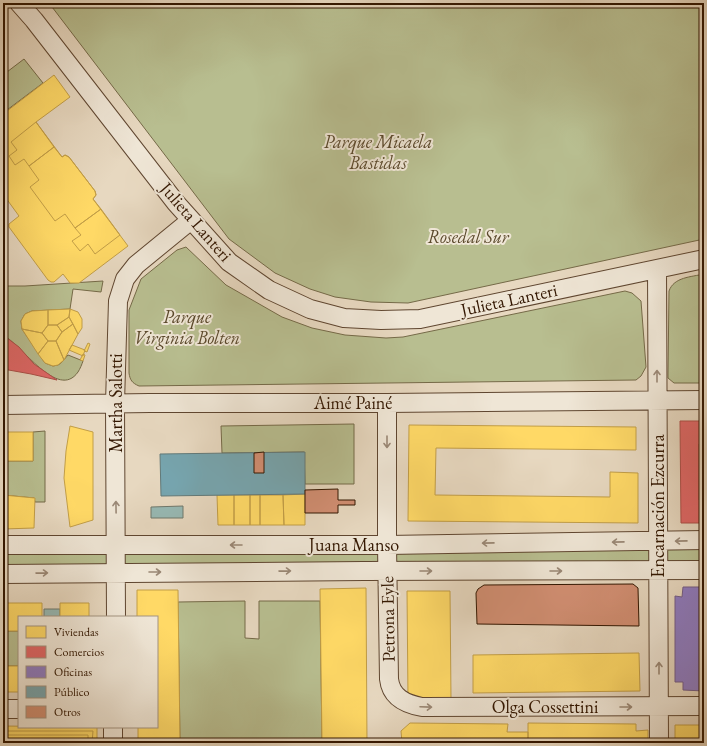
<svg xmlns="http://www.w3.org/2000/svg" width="707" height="746" viewBox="0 0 707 746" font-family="'EB Garamond',serif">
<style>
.green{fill:#b8be90;stroke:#756a48}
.water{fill:#97b9b4;stroke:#6f786c}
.homes{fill:#ffd966;stroke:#c29e47}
.shops{fill:#e06666;stroke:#ac4e47}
.offices{fill:#8e7cc3;stroke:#725d88}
.public{fill:#76a5af;stroke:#627a7a}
.building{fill:#d18e72;stroke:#321600}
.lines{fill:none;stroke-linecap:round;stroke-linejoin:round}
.minor-casing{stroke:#5f4630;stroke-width:20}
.minor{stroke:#efe6d6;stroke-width:18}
.oneway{stroke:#9a8876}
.labels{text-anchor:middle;stroke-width:4;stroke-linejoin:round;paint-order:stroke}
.park-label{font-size:18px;font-style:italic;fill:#5a482b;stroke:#efe6d6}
.street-label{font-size:18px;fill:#321600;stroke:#efe6d6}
</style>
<rect width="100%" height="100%" fill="#e7d8c0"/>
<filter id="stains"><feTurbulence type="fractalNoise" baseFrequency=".005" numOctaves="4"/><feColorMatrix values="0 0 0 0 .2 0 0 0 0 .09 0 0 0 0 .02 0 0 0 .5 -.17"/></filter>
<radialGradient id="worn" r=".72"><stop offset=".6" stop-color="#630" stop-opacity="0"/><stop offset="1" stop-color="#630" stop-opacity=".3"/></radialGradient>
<path class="green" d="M 49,3 L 704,3 L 704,239 L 408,303 L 371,302 L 335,297 L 310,289 L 275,273 L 229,239 Z
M 24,59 L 43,83 L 3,113 L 3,75 Z
M 186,247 L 226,285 L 282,317 L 312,328 L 345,335 L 386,338 L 403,337 L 625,291 L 632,293 L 641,301 L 646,367 L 641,376 L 636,380 L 139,386 C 132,383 130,380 129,373 L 129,310 L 141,279 L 177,250 Z
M 704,274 L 704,383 L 674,383 L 668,378 L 668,374 L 669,291 C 674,277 691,277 704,274 Z
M 103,281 L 101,292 L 73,289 L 70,309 L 32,311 L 25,314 L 21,321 L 22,329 L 45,363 L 53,366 L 58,365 L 61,363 L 68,355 L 83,361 C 82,364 80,369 78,372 C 58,401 21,344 3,335 L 3,330 L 6,330 L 5,292 L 3,292 L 3,286 L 25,286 Z
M 354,424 L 354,484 L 305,484 L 304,452 L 222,453 L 221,426 Z
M 45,431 L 45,502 L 35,502 L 34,498 L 3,495 L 3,461 L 33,461 L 33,432 Z
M 704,549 L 704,564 L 3,568 L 3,553 Z
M 245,601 L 245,638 L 259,639 L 259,601 L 320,601 L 322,743 L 180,743 L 178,602 Z
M 3,631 L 19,631 L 19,666 L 3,666 Z"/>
<path class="water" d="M 3,292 L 5,292 L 6,330 L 3,330 Z
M 183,506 L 183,518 L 151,518 L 151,507 Z
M 44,609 L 60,609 L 60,617 L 44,617 Z"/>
<path class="homes" d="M 54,75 L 70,97 L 36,122 L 62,157 L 65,155 L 69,157 L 95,191 L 96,195 L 93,199 L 128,246 L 79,283 L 70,283 L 63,274 L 54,282 L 51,282 L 48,280 L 9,227 L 9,224 L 19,216 L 3,194 L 3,114 Z
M 36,122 L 54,147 L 29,166 L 24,159 L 15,165 L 9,156 L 17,150 L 11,142 Z
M 54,147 L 62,157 L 65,155 L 69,157 L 95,191 L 96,195 L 93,199 L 101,209 L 75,228 L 65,214 L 55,221 L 30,187 L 39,180 L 29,166 Z
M 101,209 L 120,235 L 95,254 L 88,244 L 80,251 L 72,241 L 81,235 L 75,228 Z
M 70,309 L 69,317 L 57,325 L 48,325 L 48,310 Z
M 70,309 L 78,312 L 82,319 L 82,328 L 78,334 L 69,317 Z
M 48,310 L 48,325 L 42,333 L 22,329 L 21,321 L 25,314 L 32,311 Z
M 69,317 L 73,324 L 62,332 L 57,325 Z
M 73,324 L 78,334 L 64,360 L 56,341 L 62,332 Z
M 48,325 L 57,325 L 62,332 L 56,341 L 48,341 L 42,333 Z
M 22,329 L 42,333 L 48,341 L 38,354 Z
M 48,341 L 56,341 L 64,360 L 58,365 L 53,366 L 45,363 L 38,354 Z
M 88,343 L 90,344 L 87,352 L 84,351 Z
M 72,345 L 85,350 L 83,356 L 69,350 Z
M 3,353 L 13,353 L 13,361 L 3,360 Z
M 83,354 L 85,355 L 83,361 L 80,360 Z
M 409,425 L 636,427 L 636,450 L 436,448 L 435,495 L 610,497 L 610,472 L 638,473 L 638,523 L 408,521 Z
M 70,426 L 93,432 L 93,520 L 70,527 L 64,478 L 66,451 Z
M 3,432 L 33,432 L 33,461 L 3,461 Z
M 305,494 L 305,525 L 284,525 L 283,495 Z
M 3,495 L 35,498 L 34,528 L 3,529 Z
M 217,495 L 234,495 L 234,525 L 218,525 Z
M 234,495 L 250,495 L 250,525 L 234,525 Z
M 250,495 L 260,495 L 260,525 L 250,525 Z
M 260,495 L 283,495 L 284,525 L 260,525 Z
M 366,588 L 367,743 L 322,743 L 320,589 Z
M 137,590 L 178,590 L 180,743 L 138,743 L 138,727 L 157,727 L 157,617 L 137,617 Z
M 407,591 L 450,591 L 451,698 L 408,699 Z
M 3,603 L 42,603 L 42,617 L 19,617 L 19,631 L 3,631 Z
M 60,603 L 89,603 L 89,617 L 60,617 Z
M 639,653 L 640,691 L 473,693 L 473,655 Z
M 3,666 L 19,666 L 19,692 L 3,692 Z
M 410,723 L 508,724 L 507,732 L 528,732 L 528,743 L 402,743 L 401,731 Z
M 528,723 L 636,724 L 636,731 L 648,730 L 648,743 L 528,743 Z
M 675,725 L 704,725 L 704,743 L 675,743 Z
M 3,726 L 97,727 L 97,743 L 3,743 Z
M 3,731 L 93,731 L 92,743 L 3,743 Z
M 3,735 L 88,735 L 88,743 L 3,743 Z"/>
<path class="shops" d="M 3,335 L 19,347 L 34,364 L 57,380 L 31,374 L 3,369 Z
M 680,421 L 704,421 L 704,444 L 699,444 L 699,500 L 704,500 L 704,523 L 681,523 Z"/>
<path class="offices" d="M 683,587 L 704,587 L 704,691 L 683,690 L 683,682 L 675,682 L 675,596 L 682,597 Z"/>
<path class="public" d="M 305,452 L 305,494 L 161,496 L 160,454 Z"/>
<path class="building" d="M 264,452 L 264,473 L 254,473 L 254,453 Z
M 338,489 L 338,500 L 355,500 L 355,505 L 338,505 L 338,513 L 305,513 L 305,490 Z
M 633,584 L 638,588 L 639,626 L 477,624 L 476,593 L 478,589 L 484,585 Z"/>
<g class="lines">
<g class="minor-casing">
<path id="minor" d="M 19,3 L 34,20 L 176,203 L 229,262 L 269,290 L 310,309 L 344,318 L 381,320 L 420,319 L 704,259
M 657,269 L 659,743
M 387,403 L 387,545 L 389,679 C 391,697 405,704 422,707 L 704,706
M 3,405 L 150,403 L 387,403 L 704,400
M 3,545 L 387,545 L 704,540
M 3,574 L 364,571 L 704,570
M 116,617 L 115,403 L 118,301 L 125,279 L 136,265 L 191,220
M 3,709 L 19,709
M 113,743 L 113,727"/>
</g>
<use href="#minor" class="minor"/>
</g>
<defs><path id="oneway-shaft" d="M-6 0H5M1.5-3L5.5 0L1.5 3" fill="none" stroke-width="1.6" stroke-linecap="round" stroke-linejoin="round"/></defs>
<g class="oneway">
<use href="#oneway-shaft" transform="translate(657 376) rotate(-90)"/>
<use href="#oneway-shaft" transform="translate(387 442) rotate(90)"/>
<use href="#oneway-shaft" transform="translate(116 507) rotate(-91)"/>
<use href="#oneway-shaft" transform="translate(681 541) rotate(179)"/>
<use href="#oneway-shaft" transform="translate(618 542) rotate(179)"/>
<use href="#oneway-shaft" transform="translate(488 543) rotate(179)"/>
<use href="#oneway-shaft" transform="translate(236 545) rotate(180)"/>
<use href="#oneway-shaft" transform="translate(285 571) rotate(-1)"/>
<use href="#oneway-shaft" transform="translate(426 571)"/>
<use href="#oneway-shaft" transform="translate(556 571)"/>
<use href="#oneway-shaft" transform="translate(155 572)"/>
<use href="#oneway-shaft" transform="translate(42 573) rotate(-1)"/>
<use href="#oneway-shaft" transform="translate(659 668) rotate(-90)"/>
<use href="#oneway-shaft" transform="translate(426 707) rotate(2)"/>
<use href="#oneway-shaft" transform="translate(626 707)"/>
</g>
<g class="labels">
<g class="park-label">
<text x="378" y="148">Parque Micaela<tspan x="378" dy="21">Bastidas</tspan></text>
<text x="468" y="243">Rosedal Sur</text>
<text x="187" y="323">Parque<tspan x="187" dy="21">Virginia Bolten</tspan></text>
</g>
<g class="street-label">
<text transform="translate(196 222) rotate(49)" y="6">Julieta Lanteri</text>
<text transform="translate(509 300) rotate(-12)" y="6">Julieta Lanteri</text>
<text transform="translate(116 403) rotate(-90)" y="6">Martha Salotti</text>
<text x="353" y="409">Aimé Painé</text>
<text transform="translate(658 506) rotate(-90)" y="6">Encarnación Ezcurra</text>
<text x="354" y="551">Juana Manso</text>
<text transform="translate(388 619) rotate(-91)" y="6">Petrona Eyle</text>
<text x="545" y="713">Olga Cossettini</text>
</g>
</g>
<rect width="707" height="746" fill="none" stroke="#e7d8c0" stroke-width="16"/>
<rect x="4" y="4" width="699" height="738" fill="none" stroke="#321600" stroke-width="2"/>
<rect x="8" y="8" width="691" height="730" fill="none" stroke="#321600"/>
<rect x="18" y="616" width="140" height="112" fill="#efe6d6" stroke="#a39380"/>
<rect x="26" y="626" width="20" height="12" fill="#ffd966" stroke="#a39380"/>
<text x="54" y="636" font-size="12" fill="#321600">Viviendas</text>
<rect x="26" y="646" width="20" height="12" fill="#e06666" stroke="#a39380"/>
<text x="54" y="656" font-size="12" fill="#321600">Comercios</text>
<rect x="26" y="666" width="20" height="12" fill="#8e7cc3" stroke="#a39380"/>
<text x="54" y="676" font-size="12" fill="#321600">Oficinas</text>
<rect x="26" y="686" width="20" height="12" fill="#76a5af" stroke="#a39380"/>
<text x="54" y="696" font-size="12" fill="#321600">Público</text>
<rect x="26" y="706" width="20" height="12" fill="#d18e72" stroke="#a39380"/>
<text x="54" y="716" font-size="12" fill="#321600">Otros</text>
<rect width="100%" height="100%" filter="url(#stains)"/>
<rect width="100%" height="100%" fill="url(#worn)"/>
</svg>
